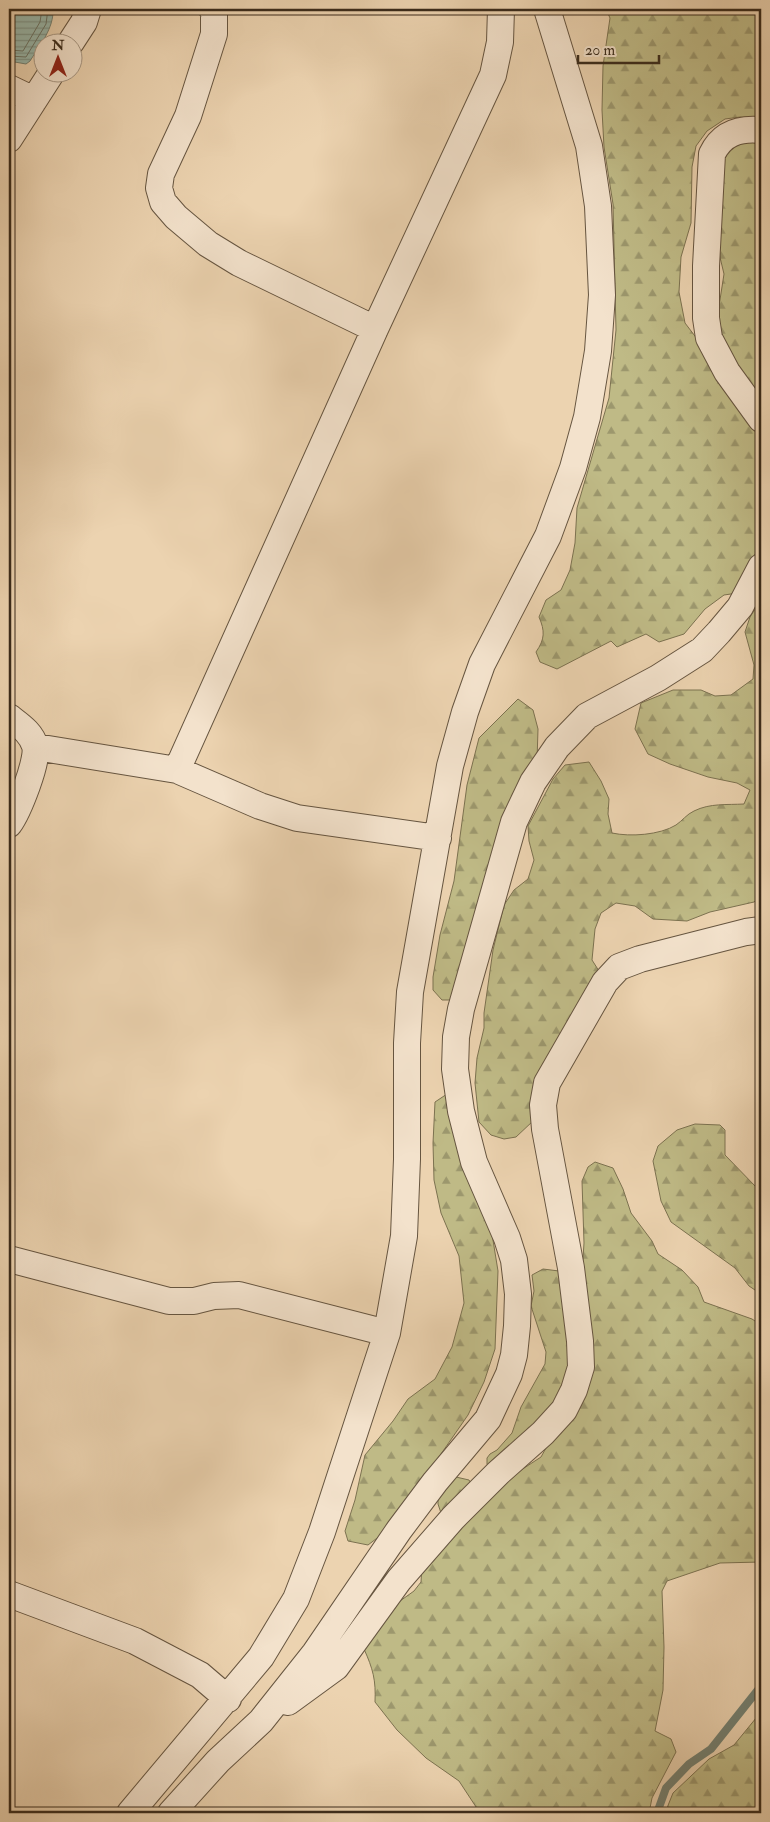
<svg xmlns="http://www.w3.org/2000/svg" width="770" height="1822" viewBox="0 0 770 1822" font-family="'IM FELL Double Pica',serif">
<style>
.forest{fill:url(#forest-firs);stroke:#7c7250}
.water{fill:url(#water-rules);stroke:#738072}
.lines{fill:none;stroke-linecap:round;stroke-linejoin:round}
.shore{stroke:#6a7264;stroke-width:1}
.stream{stroke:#738072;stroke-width:8}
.minor-casing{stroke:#665540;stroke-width:28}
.minor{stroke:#f3e2cc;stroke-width:26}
</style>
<defs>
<pattern id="forest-firs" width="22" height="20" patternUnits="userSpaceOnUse" patternTransform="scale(1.25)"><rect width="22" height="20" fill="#bfba86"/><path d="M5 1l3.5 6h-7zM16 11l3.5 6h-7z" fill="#9c976d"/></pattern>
<pattern id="water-rules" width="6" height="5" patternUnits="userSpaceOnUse" patternTransform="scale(1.25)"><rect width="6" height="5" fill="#99b8ac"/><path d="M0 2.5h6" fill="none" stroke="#7e968b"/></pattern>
</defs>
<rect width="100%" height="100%" fill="#ecd3b0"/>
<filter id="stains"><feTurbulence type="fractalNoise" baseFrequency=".004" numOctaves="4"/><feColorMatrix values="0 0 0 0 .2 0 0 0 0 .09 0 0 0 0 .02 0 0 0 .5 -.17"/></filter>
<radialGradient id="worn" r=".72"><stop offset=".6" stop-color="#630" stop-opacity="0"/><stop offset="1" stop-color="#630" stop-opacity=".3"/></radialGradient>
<path class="forest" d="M 606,9 L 761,9 L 761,120 L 740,117 L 725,119 L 707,131 L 696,146 L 692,167 L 691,223 L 681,257 L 679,292 L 685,323 L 701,344 L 734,398 L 761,433 L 761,535 L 757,550 L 743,583 L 731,594 L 724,595 L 705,609 L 684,634 L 659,642 L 646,634 L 617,647 L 611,641 L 557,669 L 540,662 L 536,652 C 545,639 545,631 539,617 L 546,600 L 561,590 L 570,570 L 575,543 L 577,508 L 609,398 L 616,330 L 613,204 L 604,147 L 602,110 L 603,66 L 610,18 Z
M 761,139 L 761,404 L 722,347 L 717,319 L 724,274 L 719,253 L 724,160 L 730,149 L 746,141 Z
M 761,600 L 761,897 L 754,902 L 710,912 L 687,921 L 653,919 L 635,906 L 616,903 L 601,913 L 595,929 L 592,960 L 599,971 L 533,1121 L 516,1137 L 504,1139 L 491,1135 L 479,1122 L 475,1083 L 477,1058 L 484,1028 L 484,1013 L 493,950 L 504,905 L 514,890 L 528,879 L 534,860 L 529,841 L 528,826 L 553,779 L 565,765 L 589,762 L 601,781 L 609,799 L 608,814 L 612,833 C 630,837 660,835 676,825 C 682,821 687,814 694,811 C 710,803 727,805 744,804 L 750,790 L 737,783 L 708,777 L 670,764 L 648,754 L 635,729 L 641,703 L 673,690 L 701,690 L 715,696 L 731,695 L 753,679 L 754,665 L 745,632 L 750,617 Z
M 518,699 L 533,710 L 538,729 L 537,761 L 452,1000 L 442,1000 L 433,990 L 433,977 L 440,935 L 454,881 L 467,785 L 479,738 Z
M 450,1092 L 492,1234 L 498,1271 L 495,1349 L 484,1382 L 468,1415 L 389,1529 L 368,1545 L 348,1541 L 345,1531 L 355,1500 L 365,1455 L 393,1421 L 408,1399 L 435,1379 L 452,1347 L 464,1303 L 459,1256 L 441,1213 L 434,1180 L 433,1143 L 435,1102 Z
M 695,1124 L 720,1125 L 725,1130 L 725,1155 L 756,1187 L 761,1197 L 761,1294 L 749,1286 L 735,1268 L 671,1222 L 661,1201 L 653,1161 L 658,1146 L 677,1130 Z
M 595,1162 L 613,1168 L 623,1189 L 631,1213 L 652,1241 L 658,1254 L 682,1270 L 698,1287 L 704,1302 L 752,1319 L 761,1325 L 761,1562 L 720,1563 L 667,1581 L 662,1591 L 664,1647 L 663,1690 L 655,1731 L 671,1739 L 676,1752 L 652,1798 L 649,1813 L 480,1813 L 459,1781 L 426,1758 L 397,1730 L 375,1702 C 376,1680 373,1669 364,1649 L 393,1606 L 414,1591 L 421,1582 L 422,1565 L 495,1487 L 541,1457 L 551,1439 L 573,1414 L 584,1243 L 582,1181 L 588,1167 Z
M 543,1269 L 559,1271 L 574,1356 L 558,1403 L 490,1469 L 487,1464 L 487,1458 L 490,1454 L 497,1450 L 512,1433 L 521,1407 L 545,1364 L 546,1352 L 531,1306 L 534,1291 L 532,1275 Z
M 456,1477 L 469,1480 L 474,1488 L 441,1513 L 438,1504 L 438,1494 Z
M 761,1712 L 761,1813 L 665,1813 L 673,1793 L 709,1759 L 734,1745 Z"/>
<path class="water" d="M 9,9 L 53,9 C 54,28 40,45 30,61 L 26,64 L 9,61 Z"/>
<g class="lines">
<path class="shore" d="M 9,50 L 23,51 L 40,22 L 42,9
M 9,56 L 26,57 L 46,24 L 48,9"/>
<path class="stream" d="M 657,1813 L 666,1788 L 689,1764 L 711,1749 L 761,1686"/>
<g class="minor-casing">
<path id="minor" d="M 212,9 L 214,13 L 214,34 L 188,116 L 161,174 L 159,188 L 163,202 L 176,217 L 208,244 L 239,263 L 375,329
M 71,42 L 84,22 L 88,9
M 9,88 L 34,100
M 761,130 C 739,128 722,133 712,154 L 706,266 L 706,318 L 709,338 L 727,372 L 761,419
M 9,139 L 52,72
M 9,717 C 19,725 31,732 35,746 C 39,760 18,812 9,824
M 36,747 L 177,770 L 260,806 L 297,818 L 438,838
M 177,770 L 375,329 L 493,75 L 500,42 L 501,9
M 9,1259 L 169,1301 L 194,1301 L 214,1296 L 239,1295 L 387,1333
M 9,1594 L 135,1641 L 200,1675 L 228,1699
M 288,1702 L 336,1667 L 399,1580 L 453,1518 L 498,1473 L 543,1433 L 564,1410 L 574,1390 L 581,1367 L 580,1341 L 571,1268 L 545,1129 L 543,1105 L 547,1083 L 605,982 L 619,967 L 640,959 L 746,932 L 761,930
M 130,1813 L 261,1657 L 296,1599 L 322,1532 L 387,1333 L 404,1236 L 407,1159 L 407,1043 L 410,992 L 450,766 L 465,712 L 482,664 L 548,536 L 573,468 L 587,417 L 598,351 L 602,295 L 598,206 L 589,146 L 547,9
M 171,1813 L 218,1761 L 261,1721 L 315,1653 L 399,1530 L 435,1482 L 488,1419 L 509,1374 L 514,1355 L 517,1326 L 518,1294 L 514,1260 L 507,1238 L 474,1162 L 461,1111 L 455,1069 L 456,1037 L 461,1009 L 514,822 L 533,782 L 557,747 L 587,716 L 658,678 L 702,650 L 719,632 L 740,607 L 761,567"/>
</g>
<use href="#minor" class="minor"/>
</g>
<rect width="770" height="1822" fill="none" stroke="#ecd3b0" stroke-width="30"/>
<rect x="10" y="10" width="750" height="1802" fill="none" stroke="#3a2b1b" stroke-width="2.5"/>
<rect x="15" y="15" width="740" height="1792" fill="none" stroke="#3a2b1b"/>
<g transform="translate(58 58)"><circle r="24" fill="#f3e2cc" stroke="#a99985"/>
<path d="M0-4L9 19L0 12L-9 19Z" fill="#8f2418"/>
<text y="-8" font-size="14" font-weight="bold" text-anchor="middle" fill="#3a2b1b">N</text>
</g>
<path d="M578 55v8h81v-8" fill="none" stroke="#3a2b1b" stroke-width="2.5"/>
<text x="585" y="55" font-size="15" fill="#3a2b1b" stroke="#f3e2cc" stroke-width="4" paint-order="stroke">20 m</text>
<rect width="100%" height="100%" filter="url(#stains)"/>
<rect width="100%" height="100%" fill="url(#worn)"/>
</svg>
